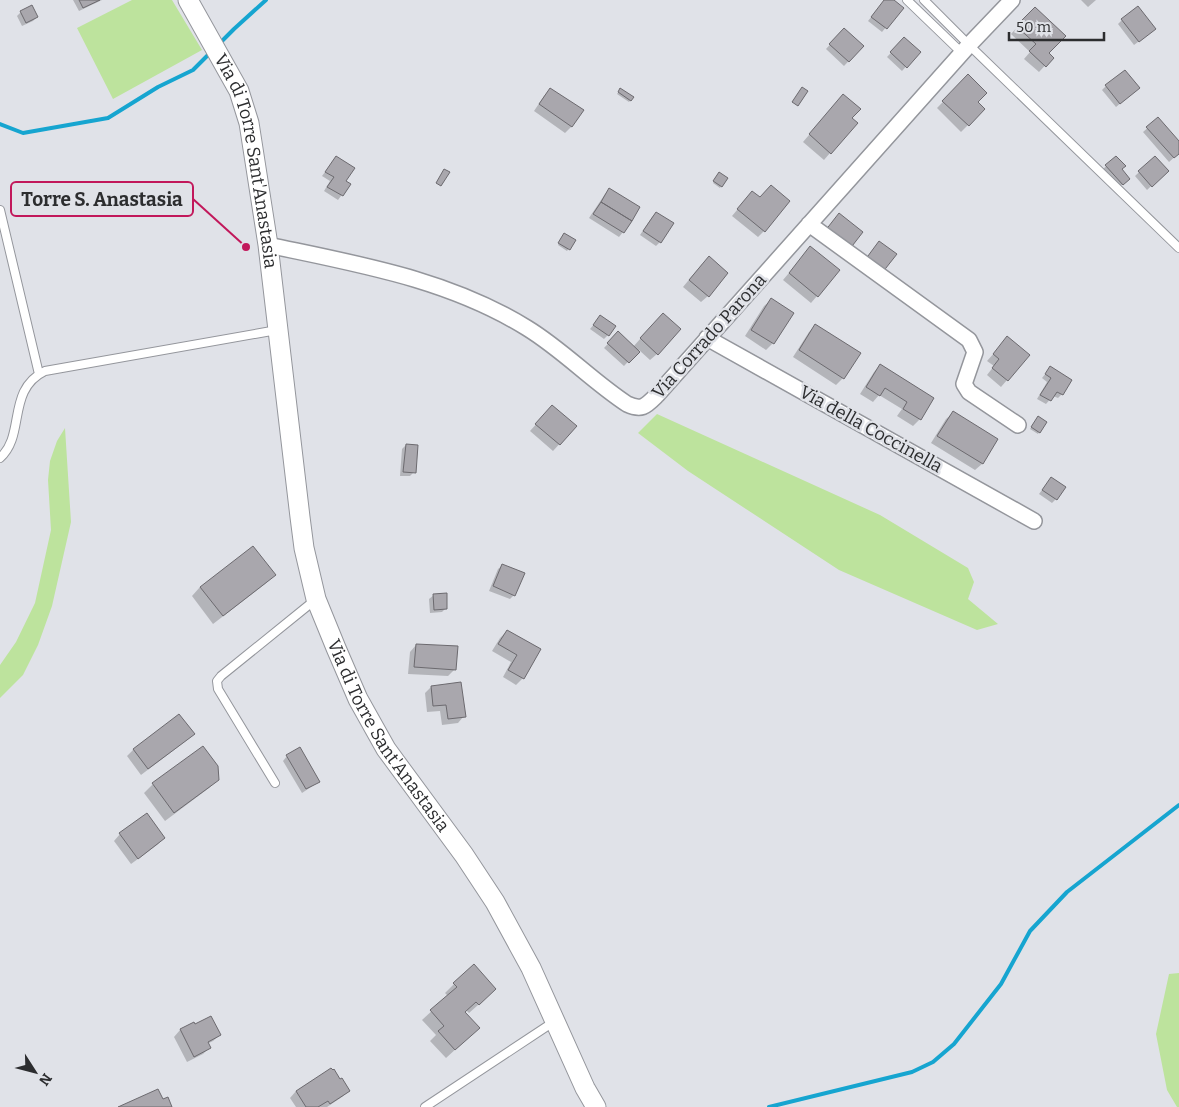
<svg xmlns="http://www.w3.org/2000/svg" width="1179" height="1107" viewBox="0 0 1179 1107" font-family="Bitter,serif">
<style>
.green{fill:#bde39d}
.shadow{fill:#0003}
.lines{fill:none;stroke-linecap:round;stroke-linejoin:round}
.stream{stroke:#16a5d0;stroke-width:4}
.building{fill:#a9a7ad;stroke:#6c6a6f}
.service-casing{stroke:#94969c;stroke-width:10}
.minor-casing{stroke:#94969c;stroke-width:18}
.tertiary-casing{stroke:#94969c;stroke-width:21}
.service{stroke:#fff;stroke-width:8}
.minor{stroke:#fff;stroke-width:15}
.tertiary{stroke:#fff;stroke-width:19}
.labels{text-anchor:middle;stroke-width:5;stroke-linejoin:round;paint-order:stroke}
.street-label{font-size:18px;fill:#2c2d2f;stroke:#e0e2e8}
.leader{fill:none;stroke:#c2185b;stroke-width:2}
.callout-dot{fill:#c2185b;stroke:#e0e2e8;stroke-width:2}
.callout{fill:#e0e2e8;stroke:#c2185b;stroke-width:2}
.callout-label{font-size:19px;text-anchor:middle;font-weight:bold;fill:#2c2d2f}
</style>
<rect width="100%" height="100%" fill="#e0e2e8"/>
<path class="green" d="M 132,0 L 172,0 L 202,50 L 113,99 L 77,28 Z
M 657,414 L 880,515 L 968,568 L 974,582 L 968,599 L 998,624 L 977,630 L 839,570 L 688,471 L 638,433 Z
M 65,428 L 71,522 L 52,606 L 38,645 L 23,675 L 0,698 L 0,665 L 16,642 L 35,603 L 51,530 L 48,480 L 50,461 L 57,441 Z
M 1179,973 L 1179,1107 L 1177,1107 L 1167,1090 L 1156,1034 L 1169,974 Z"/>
<path class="shadow" d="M 73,0 L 102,0 L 79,11 Z
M 885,0 L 892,0 L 902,8 L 882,32 L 868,21 Z
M 1081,0 L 1096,0 L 1088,7 Z
M 21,12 L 37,17 L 33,21 L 22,26 L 17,16 Z
M 1028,15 L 1048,53 L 1052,58 L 1039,72 L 1024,59 L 1030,52 L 1011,34 Z
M 1122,20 L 1150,33 L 1134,45 L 1118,24 Z
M 844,29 L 863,46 L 844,66 L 826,49 Z
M 904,39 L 919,52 L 902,71 L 887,57 Z
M 968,76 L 976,102 L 984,109 L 961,132 L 937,108 Z
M 1106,86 L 1134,92 L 1116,107 L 1102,90 Z
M 550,89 L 572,126 L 565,133 L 534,111 L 544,96 Z
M 619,91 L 632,98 L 629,102 L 617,94 Z
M 837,102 L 851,119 L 830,153 L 824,160 L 803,142 Z
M 1158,119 L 1179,143 L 1179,153 L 1169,162 L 1143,132 Z
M 336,157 L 344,181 L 349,185 L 338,200 L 324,191 L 330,181 L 322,176 Z
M 1116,157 L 1120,169 L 1129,179 L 1118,188 L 1102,170 Z
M 1155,157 L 1167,171 L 1147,190 L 1135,176 Z
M 718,175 L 721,186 L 720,188 L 713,183 Z
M 609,190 L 638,208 L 623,232 L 619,237 L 589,218 L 605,194 Z
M 752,192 L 760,198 L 764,231 L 758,237 L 732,216 Z
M 656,213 L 660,242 L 656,246 L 640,235 L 652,217 Z
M 563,236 L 574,241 L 567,251 L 558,245 Z
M 804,255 L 817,296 L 811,303 L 783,280 Z
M 702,264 L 708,296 L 701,302 L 683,287 Z
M 771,300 L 773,343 L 766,350 L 745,336 L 764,306 Z
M 600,317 L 608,335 L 604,339 L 590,329 Z
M 656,321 L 657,354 L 650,360 L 639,350 L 624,366 L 604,348 L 618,333 L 633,347 Z
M 816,325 L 843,378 L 836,385 L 793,357 L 809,332 Z
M 1003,343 L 1007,380 L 1001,387 L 987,375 L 994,366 L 987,361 Z
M 880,365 L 933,399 L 920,419 L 913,426 L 897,416 L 902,409 L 879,395 L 873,402 L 860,394 L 874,372 Z
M 1050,368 L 1062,394 L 1058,398 L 1053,396 L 1046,404 L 1037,399 L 1047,382 L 1042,378 Z
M 546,413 L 575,427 L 553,451 L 530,431 Z
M 953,413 L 997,439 L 982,464 L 975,470 L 931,443 L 946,419 Z
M 1037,419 L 1039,432 L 1038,434 L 1030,429 Z
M 406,445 L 414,472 L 410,476 L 400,476 L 402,449 Z
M 1051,478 L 1056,499 L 1052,503 L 1039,494 Z
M 503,565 L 514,595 L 510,599 L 489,591 L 498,569 Z
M 274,575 L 265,584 L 213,624 L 192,596 L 200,587 Z
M 434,595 L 446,608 L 442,612 L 430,613 L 429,599 Z
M 507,631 L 539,650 L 523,678 L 516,685 L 503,677 L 511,662 L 492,651 L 500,638 Z
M 416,645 L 455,669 L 448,676 L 408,674 L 410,652 Z
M 431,687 L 464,716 L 458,723 L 442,725 L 440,711 L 427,712 L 425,693 Z
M 179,715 L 193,734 L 187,740 L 141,775 L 127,756 L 133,750 Z
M 287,756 L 318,781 L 314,785 L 302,793 L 283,761 Z
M 218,779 L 209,788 L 165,821 L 144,793 L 153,784 Z
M 120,834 L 164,838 L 157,845 L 131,864 L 114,841 Z
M 454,984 L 486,998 L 469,1013 L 466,1010 L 464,1012 L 469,1037 L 446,1058 L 430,1041 L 436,1035 L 422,1020 L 448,996 L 445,993 Z
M 193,1023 L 220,1035 L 213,1041 L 207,1044 L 209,1048 L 203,1054 L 187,1062 L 174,1037 L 180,1030 Z
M 296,1091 L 349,1091 L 342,1097 L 327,1107 L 296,1107 L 290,1098 Z"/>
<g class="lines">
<path class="stream" d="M 218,45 L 234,29 L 266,0
M 0,124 L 23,133 L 108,118 L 158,87 L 193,70 L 212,51
M 769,1107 L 912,1072 L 933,1062 L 954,1044 L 1001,984 L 1030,931 L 1067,892 L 1179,805"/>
</g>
<path class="building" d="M 79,0 L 100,0 L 83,8 Z
M 884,0 L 894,0 L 904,8 L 887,29 L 871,17 Z
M 32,5 L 38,17 L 26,23 L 20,11 Z
M 1138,6 L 1156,29 L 1139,42 L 1121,19 Z
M 1035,7 L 1066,36 L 1049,53 L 1054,58 L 1046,67 L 1029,51 L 1036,44 L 1016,26 Z
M 844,28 L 864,46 L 849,62 L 829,44 Z
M 904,37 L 921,52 L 907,68 L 890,52 Z
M 1125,70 L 1140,88 L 1120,104 L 1105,85 Z
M 968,74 L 987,93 L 978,102 L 985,109 L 969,126 L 942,101 Z
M 802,87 L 808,91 L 798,106 L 792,102 Z
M 550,88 L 584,110 L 572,127 L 539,104 Z
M 620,88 L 634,97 L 631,101 L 618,92 Z
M 843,94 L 861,109 L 852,118 L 858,123 L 831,154 L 809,134 Z
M 1158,117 L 1179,141 L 1179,154 L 1174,158 L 1146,127 Z
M 336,156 L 355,168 L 346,181 L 351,184 L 343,196 L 327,187 L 334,177 L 325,172 Z
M 1116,156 L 1126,166 L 1122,169 L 1130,179 L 1123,185 L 1105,165 Z
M 1155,156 L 1169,171 L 1152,187 L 1138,171 Z
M 444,169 L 450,172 L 441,186 L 436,183 Z
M 719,172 L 728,178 L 722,187 L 713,181 Z
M 771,185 L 790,201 L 765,232 L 737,209 L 752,191 L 760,197 Z
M 609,188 L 640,207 L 632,221 L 601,202 Z
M 601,202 L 632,221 L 624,233 L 593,214 Z
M 656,212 L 674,223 L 661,243 L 643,231 Z
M 839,213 L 863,232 L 849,250 L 825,231 Z
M 564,233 L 576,240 L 570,250 L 558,243 Z
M 879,241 L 897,254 L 882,273 L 865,260 Z
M 810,246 L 840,270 L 818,297 L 789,273 Z
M 709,256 L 728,273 L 709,297 L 689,280 Z
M 771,298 L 794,313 L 774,344 L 751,330 Z
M 663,313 L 681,329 L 658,355 L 640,338 Z
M 600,315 L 616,326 L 609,336 L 593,325 Z
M 815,324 L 861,353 L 844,379 L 799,350 Z
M 618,331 L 640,352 L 629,363 L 607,343 Z
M 1007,336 L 1030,355 L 1008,381 L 992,368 L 999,359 L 993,354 Z
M 880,364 L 934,398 L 921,420 L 903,409 L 907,402 L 885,388 L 880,396 L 866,387 Z
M 1050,366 L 1072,380 L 1063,395 L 1057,392 L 1051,401 L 1040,395 L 1051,378 L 1045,374 Z
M 552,405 L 577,426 L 560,445 L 535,424 Z
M 953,411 L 998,439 L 983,464 L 937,436 Z
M 1038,416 L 1047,422 L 1040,433 L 1031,427 Z
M 406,444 L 418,445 L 416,473 L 403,472 Z
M 1051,477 L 1066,487 L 1057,500 L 1042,490 Z
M 253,546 L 276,575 L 223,616 L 200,587 Z
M 502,564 L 525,573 L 515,596 L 493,586 Z
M 447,593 L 447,609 L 434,610 L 433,594 Z
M 507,630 L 541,649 L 524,679 L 508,670 L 517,655 L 498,644 Z
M 416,644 L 458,646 L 456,670 L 414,667 Z
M 461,682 L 466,717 L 448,719 L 446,705 L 433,706 L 431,686 Z
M 179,714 L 195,734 L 148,769 L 133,749 Z
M 203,746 L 218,766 L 219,780 L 174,813 L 152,783 Z
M 300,747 L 320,782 L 306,789 L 286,755 Z
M 147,813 L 165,838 L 138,859 L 119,833 Z
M 474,964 L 496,989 L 479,1005 L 476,1002 L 465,1012 L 480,1028 L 455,1050 L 438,1031 L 444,1026 L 430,1010 L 457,987 L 453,983 Z
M 211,1016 L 221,1035 L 208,1042 L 211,1048 L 194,1057 L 180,1029 L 194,1022 L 195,1024 Z
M 331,1068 L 333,1070 L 334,1069 L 340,1079 L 342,1078 L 350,1091 L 330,1104 L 328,1101 L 318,1107 L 306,1107 L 296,1091 Z
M 158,1089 L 163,1099 L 168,1097 L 172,1107 L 118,1107 Z"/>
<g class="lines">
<g class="service-casing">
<path id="service" d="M 907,0 L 962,53
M 924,0 L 969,45 L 1179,248
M 0,210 L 39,374
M 0,458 C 26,435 6,390 45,371 L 277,330
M 275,783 L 218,689 L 217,681 L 221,676 L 315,600
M 425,1107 L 555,1021"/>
</g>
<g class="minor-casing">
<path id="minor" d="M 809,224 L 969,340 L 975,352 L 964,384 L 969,392 L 1018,425
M 268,245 C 357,264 448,279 527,328 C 563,350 592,381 627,404 C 642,411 646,406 657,395 L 969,45 L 1012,0
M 707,338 L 1034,521"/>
</g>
<g class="tertiary-casing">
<g id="tertiary">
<path id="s1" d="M 188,0 L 239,91 L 249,123 L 268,245 L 300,517 L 304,548 L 316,599 L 336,648 L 358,699 L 386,749 L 464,855 L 495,902 L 531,968 L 585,1088 L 596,1107"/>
</g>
</g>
<use href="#service" class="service"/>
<use href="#minor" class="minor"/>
<use href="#tertiary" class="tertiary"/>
</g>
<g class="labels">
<g class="street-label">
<text dy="6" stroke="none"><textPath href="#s1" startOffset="174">Via di Torre Sant'Anastasia</textPath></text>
<text transform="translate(709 336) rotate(-48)" y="6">Via Corrado Parona</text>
<text transform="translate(871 429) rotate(29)" y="6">Via della Coccinella</text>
<text dy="6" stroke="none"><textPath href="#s1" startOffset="774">Via di Torre Sant'Anastasia</textPath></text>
</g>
</g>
<path class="leader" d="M246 247L193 199"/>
<circle class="callout-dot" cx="246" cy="247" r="5"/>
<rect class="callout" x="11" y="182" width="182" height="34" rx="5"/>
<g class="callout-label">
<text x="102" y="206">Torre S. Anastasia</text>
</g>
<g transform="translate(35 1072) rotate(126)" stroke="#e0e2e8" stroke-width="4" paint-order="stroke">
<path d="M0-4L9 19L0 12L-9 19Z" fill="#2c2d2f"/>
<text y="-8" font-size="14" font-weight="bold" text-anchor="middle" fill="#2c2d2f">N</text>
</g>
<path d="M1009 32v8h95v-8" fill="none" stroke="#2c2d2f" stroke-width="2.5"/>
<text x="1016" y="32" font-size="15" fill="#2c2d2f" stroke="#e0e2e8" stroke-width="4" paint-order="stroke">50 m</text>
</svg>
